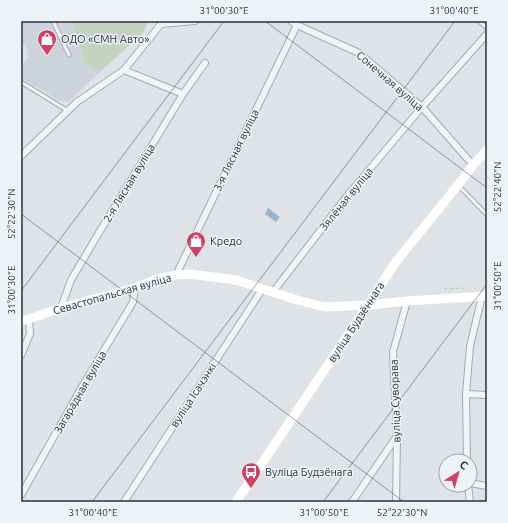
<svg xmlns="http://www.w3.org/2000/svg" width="508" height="523" viewBox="0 0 508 523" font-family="Ubuntu,sans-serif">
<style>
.built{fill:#cdd3da}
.green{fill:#c6d2c0}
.water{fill:#99b5c9}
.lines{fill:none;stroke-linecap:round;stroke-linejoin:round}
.lane-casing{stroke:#a4aab2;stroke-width:5}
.street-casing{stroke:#a4aab2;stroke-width:8}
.path{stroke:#bcc2c6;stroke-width:1;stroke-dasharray:3 3;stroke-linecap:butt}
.lane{stroke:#f1f4f6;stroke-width:3}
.street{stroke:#f1f4f6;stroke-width:6}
.secondary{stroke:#fff;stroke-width:9}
.ticks{fill:none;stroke:#27323f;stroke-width:1;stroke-opacity:0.45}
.labels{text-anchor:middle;stroke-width:3;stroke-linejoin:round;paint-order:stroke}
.poi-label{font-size:11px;fill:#27323f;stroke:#eef2f6;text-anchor:start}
.street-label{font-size:11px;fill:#27323f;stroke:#eef2f6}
.neatline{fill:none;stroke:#27323f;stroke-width:1.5}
.ticks-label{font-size:10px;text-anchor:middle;fill:#27323f}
</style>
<rect width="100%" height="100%" fill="#dfe3e8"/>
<path class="built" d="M 21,21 L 71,21 L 85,63 L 101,71 L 68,102 L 58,100 L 21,78 L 21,67 L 28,57 L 26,46 L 21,42 Z"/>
<path class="green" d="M 71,21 L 148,21 L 144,32 L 101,71 L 85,63 Z"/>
<path class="water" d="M 268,208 L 280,217 L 276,222 L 265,214 Z"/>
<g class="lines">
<g class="lane-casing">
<path id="lane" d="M 53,21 L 69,55
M 479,21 L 487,28
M 21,82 L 68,111
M 459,186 L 487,215"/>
</g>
<g class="street-casing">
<path id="street" d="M 291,21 L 297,25 L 359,53 L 422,107 L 473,165
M 124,70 L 183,94
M 21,156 L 77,102 L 124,70 L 161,24 L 195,21
M 176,275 L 297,25
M 273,292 L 347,196 L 422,107 L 487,34
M 61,308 L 71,280 L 97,236 L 183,94 L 205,63
M 21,355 L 30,334 L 29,319
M 466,394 L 487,395
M 467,461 L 466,394 L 470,346 L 482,296
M 470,483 L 487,486
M 468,485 L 470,502
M 21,495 L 83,385 L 133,302 L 135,288
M 124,502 L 263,288
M 352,502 L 397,436
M 396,502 L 397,436 L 393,352 L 407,301"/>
</g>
<path class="path" d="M 444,289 L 464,288"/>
<use href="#lane" class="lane"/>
<use href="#street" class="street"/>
<path class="secondary" d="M 21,321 L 29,319 L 61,308 L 135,288 L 155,280 L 176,275 L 190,274 L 236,280 L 297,300 L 324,307 L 368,305 L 407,301 L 487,296
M 236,502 L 368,305 L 395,263 L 458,185 L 473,165 L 487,150"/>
</g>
<path class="ticks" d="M 265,21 L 487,188M 21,214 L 404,502M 21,291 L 224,21M 92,502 L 455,21M 323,502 L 487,284"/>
<defs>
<g id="shop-pin" transform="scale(1)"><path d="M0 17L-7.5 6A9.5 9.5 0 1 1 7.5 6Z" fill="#cf4264" stroke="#eef2f6"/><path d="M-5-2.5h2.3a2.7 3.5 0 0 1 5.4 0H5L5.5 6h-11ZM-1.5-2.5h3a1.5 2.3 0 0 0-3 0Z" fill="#fff"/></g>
<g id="bus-pin" transform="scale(1)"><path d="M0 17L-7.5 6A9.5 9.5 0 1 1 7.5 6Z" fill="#cf4264" stroke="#eef2f6"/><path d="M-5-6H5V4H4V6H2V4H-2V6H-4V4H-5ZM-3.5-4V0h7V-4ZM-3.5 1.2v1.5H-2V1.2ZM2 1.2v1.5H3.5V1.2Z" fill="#fff"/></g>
</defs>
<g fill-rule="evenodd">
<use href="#shop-pin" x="47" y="39"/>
<use href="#shop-pin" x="196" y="241"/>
<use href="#bus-pin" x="251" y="472"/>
</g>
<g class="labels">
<g class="poi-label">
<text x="61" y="43">ОДО «СМН Авто»</text>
<text x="210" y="245">Кредо</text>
<text x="265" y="476">Вуліца Будзёнага</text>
</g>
<g class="street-label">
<text transform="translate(390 81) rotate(41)" y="4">Сонечная вуліца</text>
<text transform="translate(236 150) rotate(-64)" y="4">3-я Лясная вуліца</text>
<text transform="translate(129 183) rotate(-59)" y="4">2-я Лясная вуліца</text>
<text transform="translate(346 199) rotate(-51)" y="4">Зялёная вуліца</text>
<text transform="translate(112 294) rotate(-16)" y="4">Севастопальская вуліца</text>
<text transform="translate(356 322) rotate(-57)" y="4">вуліца Будзённага</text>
<text transform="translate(80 392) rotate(-60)" y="4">Загарадная вуліца</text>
<text transform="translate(193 395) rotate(-57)" y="4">вуліца Ісачэнкі</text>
<text transform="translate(395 401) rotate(-92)" y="4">вуліца Суворава</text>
</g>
</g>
<rect width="508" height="523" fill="none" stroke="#eef2f6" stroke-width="44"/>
<g transform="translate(458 473) rotate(37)"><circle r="19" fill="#eef2f6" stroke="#9ea5ad"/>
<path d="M0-3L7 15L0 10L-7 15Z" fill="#cf4264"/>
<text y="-6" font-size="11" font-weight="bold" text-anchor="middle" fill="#27323f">С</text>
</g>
<rect x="22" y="22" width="464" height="479" class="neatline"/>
<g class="ticks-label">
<text x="224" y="14">31°00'30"E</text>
<text x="454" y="14">31°00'40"E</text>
<text transform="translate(497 187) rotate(-90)" y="4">52°22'40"N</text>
<text transform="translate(11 214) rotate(-90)" y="4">52°22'30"N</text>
<text transform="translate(497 286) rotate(-90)" y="4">31°00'50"E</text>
<text transform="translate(11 290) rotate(-90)" y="4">31°00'30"E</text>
<text x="93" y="516">31°00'40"E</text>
<text x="324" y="516">31°00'50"E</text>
<text x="402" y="516">52°22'30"N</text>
</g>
</svg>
